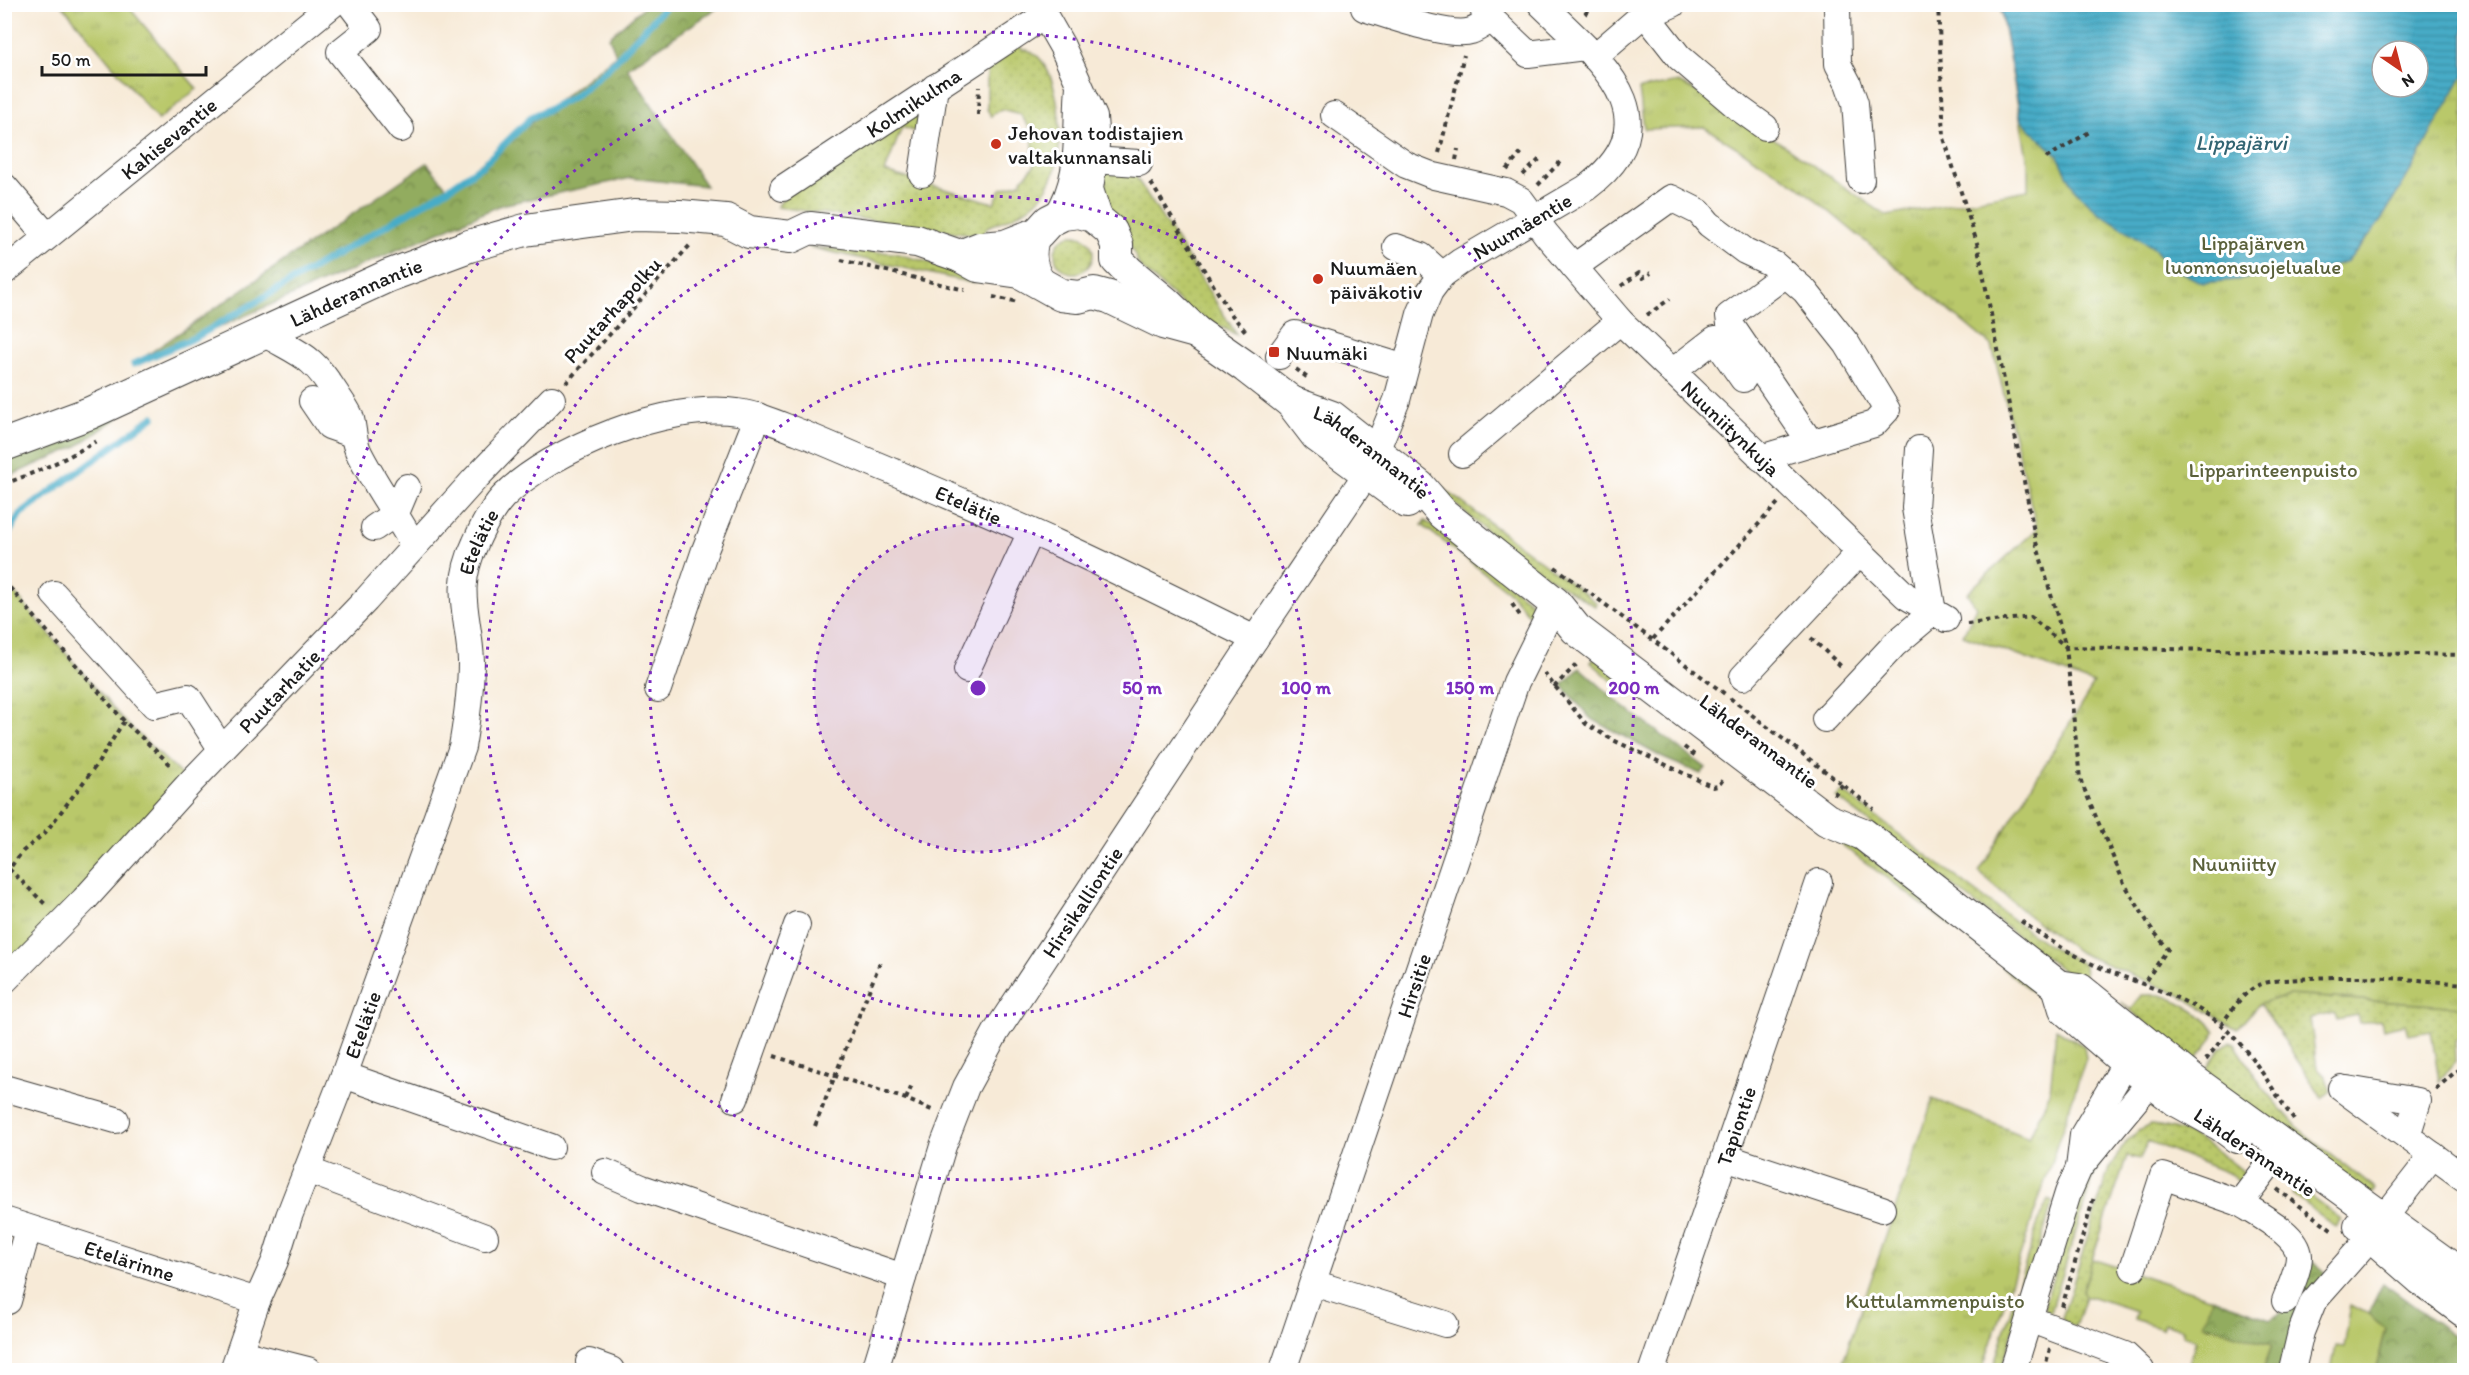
<svg xmlns="http://www.w3.org/2000/svg" width="2469" height="1375" font-family="Itim,sans-serif">
	<style>
		.grass { fill: url(#grass-dots); stroke: #6a7243; stroke-width: 1.5 }
		.forest { fill: url(#forest-crowns); stroke: #57643d; stroke-width: 1.5 }
		.park { fill: url(#park-tufts); stroke: #6a7243; stroke-width: 1.5; fill-rule: evenodd }
		.garden { fill: #b9c86a; stroke: #6a7243; stroke-width: 1.5 }
		.water { fill: url(#water-rules); stroke: #326472; stroke-width: 1.5; fill-rule: evenodd }
		.lines { fill: none; stroke-linecap: round; stroke-linejoin: round }
		.stream { stroke: #47acc7; stroke-width: 7 }
		.minor-casing { stroke: #3d3b38; stroke-width: 28 }
		.major-casing { stroke: #3d3b38; stroke-width: 34 }
		.path { stroke: #3d3b38; stroke-width: 4; stroke-dasharray: 4.5 4.5; stroke-linecap: butt }
		.minor { stroke: #fff; stroke-width: 26 }
		.major { stroke: #fff; stroke-width: 32 }
		.ring { fill: none; stroke: #7b2cbf; stroke-width: 3; stroke-dasharray: 3 6 }
		.poi-dot { fill: #c8321e; stroke: #fff; stroke-width: 2 }
		.labels { text-anchor: middle; dominant-baseline: central; stroke-width: 6; stroke-linejoin: round; paint-order: stroke }
		.street-label { font-size: 21px; fill: #1c1c1c; stroke: #fff }
		.poi-label { font-size: 21px; fill: #1c1c1c; stroke: #fff; text-anchor: start }
		.park-label { font-size: 21px; fill: #5b613b; stroke: #fff }
		.water-label { font-size: 22px; font-style: italic; fill: #326472; stroke: #fff }
		.centre { fill: #7b2cbf; stroke: #fff; stroke-width: 3 }
		.ring-label { font-size: 18px; text-anchor: middle; font-weight: bold; fill: #7b2cbf; stroke: #fff; stroke-width: 6; stroke-linejoin: round; paint-order: stroke }
	</style>
	<defs>
		<pattern id="grass-dots" width="8" height="8" patternUnits="userSpaceOnUse" patternTransform="scale(1.5)"><rect width="8" height="8" fill="#b9c86a"/><path d="M2 2h.1M6 6h.1" fill="none" stroke="#9eab5b" stroke-width="1.8" stroke-linecap="round"/></pattern>
		<pattern id="forest-crowns" width="20" height="18" patternUnits="userSpaceOnUse" patternTransform="scale(1.5)"><rect width="20" height="18" fill="#92ac5e"/><path d="M2 6a3 3 0 1 1 6 0M12 15a3 3 0 1 1 6 0" fill="none" stroke="#768b4d"/></pattern>
		<pattern id="park-tufts" width="24" height="20" patternUnits="userSpaceOnUse" patternTransform="scale(1.5)"><rect width="24" height="20" fill="#b9c86a"/><path d="M3 7l-1-3M5 7V3M7 7l1-3M15 17l-1-3M17 17v-4M19 17l1-3" fill="none" stroke="#9eab5b"/></pattern>
		<pattern id="water-rules" width="6" height="5" patternUnits="userSpaceOnUse" patternTransform="scale(1.5)"><rect width="6" height="5" fill="#47acc7"/><path d="M0 2.5h6" fill="none" stroke="#3a8ba1"/></pattern>
	</defs>
	<rect width="100%" height="100%" fill="#fff"/>
	<filter id="ink" filterUnits="userSpaceOnUse"><feTurbulence type="fractalNoise" baseFrequency=".0167" numOctaves="2"/><feDisplacementMap in="SourceGraphic" scale="12" xChannelSelector="R" yChannelSelector="G"/><feConvolveMatrix kernelMatrix="1 2 1 2 8 2 1 2 1" color-interpolation-filters="sRGB"/></filter>
	<filter id="wash" filterUnits="userSpaceOnUse"><feTurbulence type="fractalNoise" baseFrequency=".008" numOctaves="4" result="noise"/><feDisplacementMap in="SourceGraphic" scale="24" xChannelSelector="R" yChannelSelector="G"/><feGaussianBlur stdDeviation="1.35" result="paint"/><feColorMatrix in="noise" values="0 0 0 0 0 0 0 0 0 0 0 0 0 0 0 0 0 1.4 0 .05"/><feComposite in="paint" operator="in"/></filter>
	<g filter="url(#wash)">
		<rect width="100%" height="100%" fill="#f7ead7"/>
		<path class="grass" d="M1018,43L1022,49C1060,52 1066,142 1055,170C1053,178 1047,189 1042,195C1029,211 1006,220 987,227L984,236L777,207L787,193L924,101L919,133L902,127L885,172L994,203L1001,189L1019,183L1034,166L1032,131L1020,114L1001,109L991,116L987,109V64Z
			M1122,168L1136,177L1237,335L1190,311L1140,267L1123,228L1106,208L1100,173Z
			M1055 254a19 19 0 1 1 38 0a19 19 0 1 1-38 0Z
			M809,247L894,253L973,274V283L968,282Z
			M1428,477L1597,603L1595,606C1534,571 1477,528 1428,477Z
			M1425,521L1439,529L1531,602L1533,619L1508,591L1422,525Z
			M1596,657L1635,693L1630,697L1591,662Z
			M1843,792L2028,931L2048,945L2084,964L2085,976L2078,982L1836,797Z
			M1838,835L1990,945L1986,952L1834,839Z
			M2008,960L2035,983L2062,1016L2002,967Z
			M2142,995C2148,995 2155,994 2161,995C2176,998 2209,1018 2215,1031L2212,1039L2193,1063L2121,1002L2131,1009Z
			M2289,995L2464,1007V1040H2455L2456,1061L2439,1081L2431,1031L2408,1035L2405,1024L2383,1029L2381,1020L2359,1023L2357,1015L2337,1019L2335,1013L2310,1018L2317,1068L2325,1076L2331,1091L2322,1098L2260,1003Z
			M2229,1042L2235,1044L2262,1086L2299,1129L2375,1189L2370,1197L2204,1072L2220,1049Z
			M2150,1125C2189,1126 2219,1152 2248,1175L2242,1183L2230,1174L2148,1141L2140,1159L2127,1156L2092,1259L2083,1291L2085,1297L2075,1327L2066,1323L2062,1318L2109,1168L2127,1141L2138,1131Z
			M2096,1162L2100,1164L2091,1183L2051,1312L2045,1310L2044,1306L2083,1185Z
			M2298,1187L2341,1219L2335,1227L2292,1194Z
			M2048,1200L2053,1202L2001,1370H1992L2037,1226Z"/>
		<path class="forest" d="M646,5H722L627,68L706,186L631,178L501,205L134,364L427,163L448,189L616,55L609,37Z
			M125,413L76,447L5,478V459Z
			M1580,668L1624,707L1706,768L1701,774L1663,758L1590,718L1562,685Z
			M2314,1261L2325,1273L2285,1370H2263L2272,1345L2203,1324L2212,1298L2270,1319L2287,1308L2294,1286Z
			M2383,1283L2464,1343V1370H2375L2386,1329L2368,1314Z"/>
		<path class="park" d="M62,5H127L197,89L158,120Z
			M2000,5H2464V1007L2289,995L2260,1003L2237,1029L2180,995L2080,953L2025,913L1979,872L2094,684L1963,635L1976,607L1967,593L2037,529L1992,346L1797,185L1704,127L1644,129L1639,89L1679,82L1747,120L1887,216L2028,190V163ZM2382,51H2418V87H2382Z
			M4,581L124,721L190,783L4,981Z
			M2056,1029L2084,1046L2086,1058L1982,1370H1840L1933,1099L2029,1138L2050,1092Z"/>
		<path class="garden" d="M2092,1259L2212,1298L2203,1324L2272,1345L2263,1370H2187L2196,1339L2183,1335L2184,1330L2164,1323L2162,1328L2134,1319L2136,1311L2093,1297H2085L2083,1292Z
			M2351,1305L2368,1314L2386,1329L2375,1370H2331L2336,1346L2344,1347Z"/>
		<path class="water" d="M2000,5H2464V74L2432,131L2416,162L2380,222L2348,261L2305,274L2202,283L2167,265L2154,248L2098,212L2075,190L2058,156L2021,120ZM2382,51H2418V87H2382Z"/>
		<g class="lines">
			<path class="stream" d="M134,364L198,336L448,189L483,165L532,117L573,97L609,67L668,4
				M4,541L20,514L153,417"/>
		</g>
	</g>
	<g filter="url(#ink)">
		<g class="lines">
			<g class="minor-casing">
				<g id="minor">
					<path d="M350,4L369,29L340,52L401,129"/>
					<path d="M1038,4L1062,46L1094,117L1096,145L1090,189L1100,220"/>
					<path d="M1837,4L1838,64L1848,83L1855,103L1861,180"/>
					<path d="M1364,8C1387,15 1450,38 1471,31C1478,29 1485,23 1492,19"/>
					<path d="M1484,12L1528,54L1585,47"/>
					<path d="M1646,15L1679,57L1740,109L1765,127"/>
					<path d="M1594,57L1637,20L1673,4"/>
					<path id="s1" d="M1334,115L1406,165L1434,176L1506,192L1521,200L1546,234L1620,321L1906,596L1946,619"/>
					<path d="M1077,159L1139,163"/>
					<path d="M922,174L935,87"/>
					<path d="M4,186L47,236"/>
					<path id="s2" d="M783,188L1044,16"/>
					<path d="M1056,217C1083,178 1075,131 1079,86"/>
					<path d="M1038,233C1030,253 1032,271 1047,287"/>
					<path d="M1396,247L1421,256L1442,275"/>
					<path d="M1574,267L1671,198L1699,212L1709,224L1745,251L1775,265L1805,291L1847,344L1887,410L1874,424L1761,458"/>
					<path id="s3" d="M4,272L333,4"/>
					<path d="M1786,274L1729,316L1730,324L1811,443"/>
					<path d="M265,334C303,356 312,355 337,395C341,402 349,411 351,419C354,432 353,442 360,455C376,486 397,515 414,546"/>
					<path d="M1279,356L1295,334L1405,368"/>
					<path d="M1672,372L1715,339L1743,379"/>
					<path d="M312,401L329,426L352,434"/>
					<path d="M1462,454L1620,321"/>
					<path d="M374,528L396,513L407,487"/>
					<path d="M54,594L154,705L188,697L222,750"/>
					<path d="M967,670L1031,532"/>
					<path d="M1743,677L1860,552"/>
					<path d="M658,689L705,550L758,416"/>
					<path d="M1825,719L1895,644L1933,612L1915,508L1919,449"/>
					<path id="s4" d="M4,981L84,900L190,783L366,600L474,480L552,399"/>
					<path d="M344,1075L551,1147"/>
					<path d="M4,1088L116,1120"/>
					<path d="M2341,1088L2464,1178"/>
					<path d="M2347,1089L2418,1101L2407,1136"/>
					<path d="M735,1099L797,925"/>
					<path d="M1725,1157L1882,1209"/>
					<path d="M2079,1168L2163,1067"/>
					<path d="M307,1170L485,1237"/>
					<path d="M605,1172L642,1188L903,1277"/>
					<path d="M2240,1203C2257,1214 2298,1234 2299,1256C2299,1270 2290,1288 2285,1301"/>
					<path id="s5" d="M4,1220L257,1301"/>
					<path d="M2133,1268L2163,1176L2240,1203L2283,1146"/>
					<path d="M1313,1283L1445,1324"/>
					<path d="M8,1301L28,1229"/>
					<path d="M2029,1319L2125,1355L2141,1370"/>
					<path d="M240,1353L308,1370"/>
					<path d="M589,1362L611,1370"/>
					<path id="s6" d="M233,1370L257,1301L275,1261L289,1216L344,1075L462,747C467,718 471,690 471,661C469,615 453,590 475,544C482,528 491,510 503,497C550,449 670,401 737,412C759,415 778,424 799,432C831,445 862,459 894,472C949,496 1004,519 1059,544C1125,574 1189,607 1255,639"/>
					<path id="s7" d="M875,1370L943,1146L966,1087L996,1032L1255,639L1367,473L1397,400L1420,314L1430,291L1442,275L1460,262L1586,188C1678,119 1597,59 1541,4"/>
					<path id="s8" d="M1283,1370L1516,682L1555,603"/>
					<path id="s9" d="M1652,1370L1819,882"/>
					<path d="M2013,1370L2068,1193L2079,1168L2083,1135L2136,1046"/>
					<path d="M2292,1370L2301,1332L2313,1302L2359,1250L2433,1155"/>
				</g>
			</g>
			<g class="major-casing">
				<g id="major">
					<path d="M960,256L980,248L1005,246L1038,233L1049,221L1063,214L1079,212L1093,216L1111,231L1117,245V260L1129,272L1165,302L1196,332L1246,367L1291,402L1317,436L1407,502"/>
					<path id="s10" d="M1291,402L1332,417L1419,486L1443,514L1555,603L1576,629L1827,820L1863,834L2058,986L2079,989L2192,1080L2464,1277"/>
					<path id="s11" d="M4,445L90,413L388,276L469,246L525,230L634,215L680,216L726,220L749,232L791,237L810,228L917,241L960,256L978,266L1020,272L1061,295L1078,297L1094,293L1109,297L1163,323L1196,332"/>
					<path d="M2058,986L2065,1009L2126,1062L2176,1100L2221,1125L2237,1137"/>
					<path d="M2360,1226L2421,1279L2464,1311"/>
				</g>
			</g>
			<path class="path" d="M1938,4L1944,138L1977,243L2036,542L2066,647L2080,779L2124,883L2151,928L2168,949L2146,980
				M1585,14L1595,4
				M978,115L979,87
				M1439,153L1464,55
				M2046,158L2091,131
				M1456,160L1458,149
				M1507,170L1522,152
				M1523,175L1542,157
				M1151,183L1231,314L1247,333
				M1538,185L1560,162
				M841,260L965,290
				M1621,286L1639,273L1643,278L1651,273
				M993,297L1018,302
				M1647,315L1670,299
				M1296,369L1309,379
				M566,383L691,244
				M4,484C37,472 67,459 96,441
				M1555,567L1725,694
				M4,581L124,721L173,767
				M1512,604L1521,617
				M1967,624L2031,617L2066,647L2464,655
				M1811,638L1843,668
				M1653,639L1778,503
				M1544,673L1586,724L1613,740L1713,787L1718,786L1725,777
				M1554,687L1578,663
				M1730,698L1874,809
				M1684,747L1697,757
				M1834,795L1843,784
				M4,868L9,869L23,851L45,833L98,763L124,721
				M9,869L47,906
				M2021,921C2042,936 2065,950 2088,962C2131,983 2184,993 2221,1025C2252,1051 2271,1088 2294,1120
				M2221,1025C2232,1010 2242,993 2259,985C2270,980 2287,980 2299,979C2355,974 2409,979 2464,984
				M774,1056L906,1099L934,1111
				M2206,1060L2227,1032
				M2436,1089L2454,1073L2464,1067
				M906,1099L913,1083
				M815,1126L881,960
				M2277,1189L2334,1231
				M2062,1307L2094,1197
				M2044,1370L2050,1349"/>
			<use href="#minor" class="minor"/>
			<use href="#major" class="major"/>
		</g>
	</g>
	<circle cx="978" cy="688" r="164" fill="#7b2cbf" fill-opacity=".12"/>
	<g class="ring">
		<circle cx="978" cy="688" r="164"/>
		<circle cx="978" cy="688" r="328"/>
		<circle cx="978" cy="688" r="492"/>
		<circle cx="978" cy="688" r="656"/>
	</g>
	<g class="poi-dot">
		<circle cx="996" cy="144" r="6"/>
		<circle cx="1318" cy="279" r="6"/>
		<rect x="1268" y="346" width="12" height="12" rx="3"/>
	</g>
	<g class="labels">
		<g class="street-label">
			<text stroke="none"><textPath href="#s2" startOffset="156">Kolmikulma</textPath></text>
			<text stroke="none"><textPath href="#s3" startOffset="212">Kahisevantie</textPath></text>
			<text stroke="none"><textPath href="#s7" startOffset="1338">Nuumäentie</textPath></text>
			<text stroke="none"><textPath href="#s11" startOffset="384">Lähderannantie</textPath></text>
			<text transform="translate(612 310) rotate(-48)">Puutarhapolku</text>
			<text stroke="none"><textPath href="#s1" startOffset="519">Nuuniitynkuja</textPath></text>
			<text stroke="none"><textPath href="#s10" startOffset="96">Lähderannantie</textPath></text>
			<text stroke="none"><textPath href="#s6" startOffset="1430">Etelätie</textPath></text>
			<text stroke="none"><textPath href="#s6" startOffset="873">Etelätie</textPath></text>
			<text stroke="none"><textPath href="#s4" startOffset="400">Puutarhatie</textPath></text>
			<text transform="translate(1759 741) rotate(37)">Lähderannantie</text>
			<text stroke="none"><textPath href="#s7" startOffset="516">Hirsikalliontie</textPath></text>
			<text stroke="none"><textPath href="#s8" startOffset="406">Hirsitie</textPath></text>
			<text stroke="none"><textPath href="#s6" startOffset="369">Etelätie</textPath></text>
			<text stroke="none"><textPath href="#s9" startOffset="258">Tapiontie</textPath></text>
			<text transform="translate(2255 1152) rotate(34)">Lähderannantie</text>
			<text stroke="none"><textPath href="#s5" startOffset="132">Etelärinne</textPath></text>
		</g>
		<g class="poi-label">
			<text x="1008" y="132">Jehovan todistajien<tspan x="1008" dy="24">valtakunnansali</tspan></text>
			<text x="1330" y="267">Nuumäen<tspan x="1330" dy="24">päiväkotiv</tspan></text>
			<text x="1286" y="352">Nuumäki</text>
		</g>
		<g class="park-label">
			<text x="2253" y="242">Lippajärven<tspan x="2253" dy="24">luonnonsuojelualue</tspan></text>
			<text x="2273" y="469">Lipparinteenpuisto</text>
			<text x="2234" y="863">Nuuniitty</text>
			<text x="1935" y="1300">Kuttulammenpuisto</text>
		</g>
		<g class="water-label">
			<text x="2241" y="142">Lippajärvi</text>
		</g>
	</g>
	<circle cx="978" cy="688" r="9" class="centre"/>
	<g class="ring-label">
		<text x="1142" y="694">50 m</text>
		<text x="1306" y="694">100 m</text>
		<text x="1470" y="694">150 m</text>
		<text x="1634" y="694">200 m</text>
	</g>
	<rect width="2469" height="1375" fill="none" stroke="#fff" stroke-width="24"/>
	<g transform="translate(2400 69) rotate(145)"><circle r="28" fill="#ffffff" stroke="#a4a4a4" stroke-width="1.5"/>
	<path d="M0-4.5L10 22L0 15L-10 22Z" fill="#c8321e"/>
	<text y="-9" font-size="16" font-weight="bold" text-anchor="middle" fill="#1c1c1c">N</text>
	</g>
	<path d="M42 66v9h164v-9" fill="none" stroke="#1c1c1c" stroke-width="3"/>
	<text x="51" y="66" font-size="18" fill="#1c1c1c" stroke="#ffffff" stroke-width="4.5" paint-order="stroke">50 m</text>
</svg>
